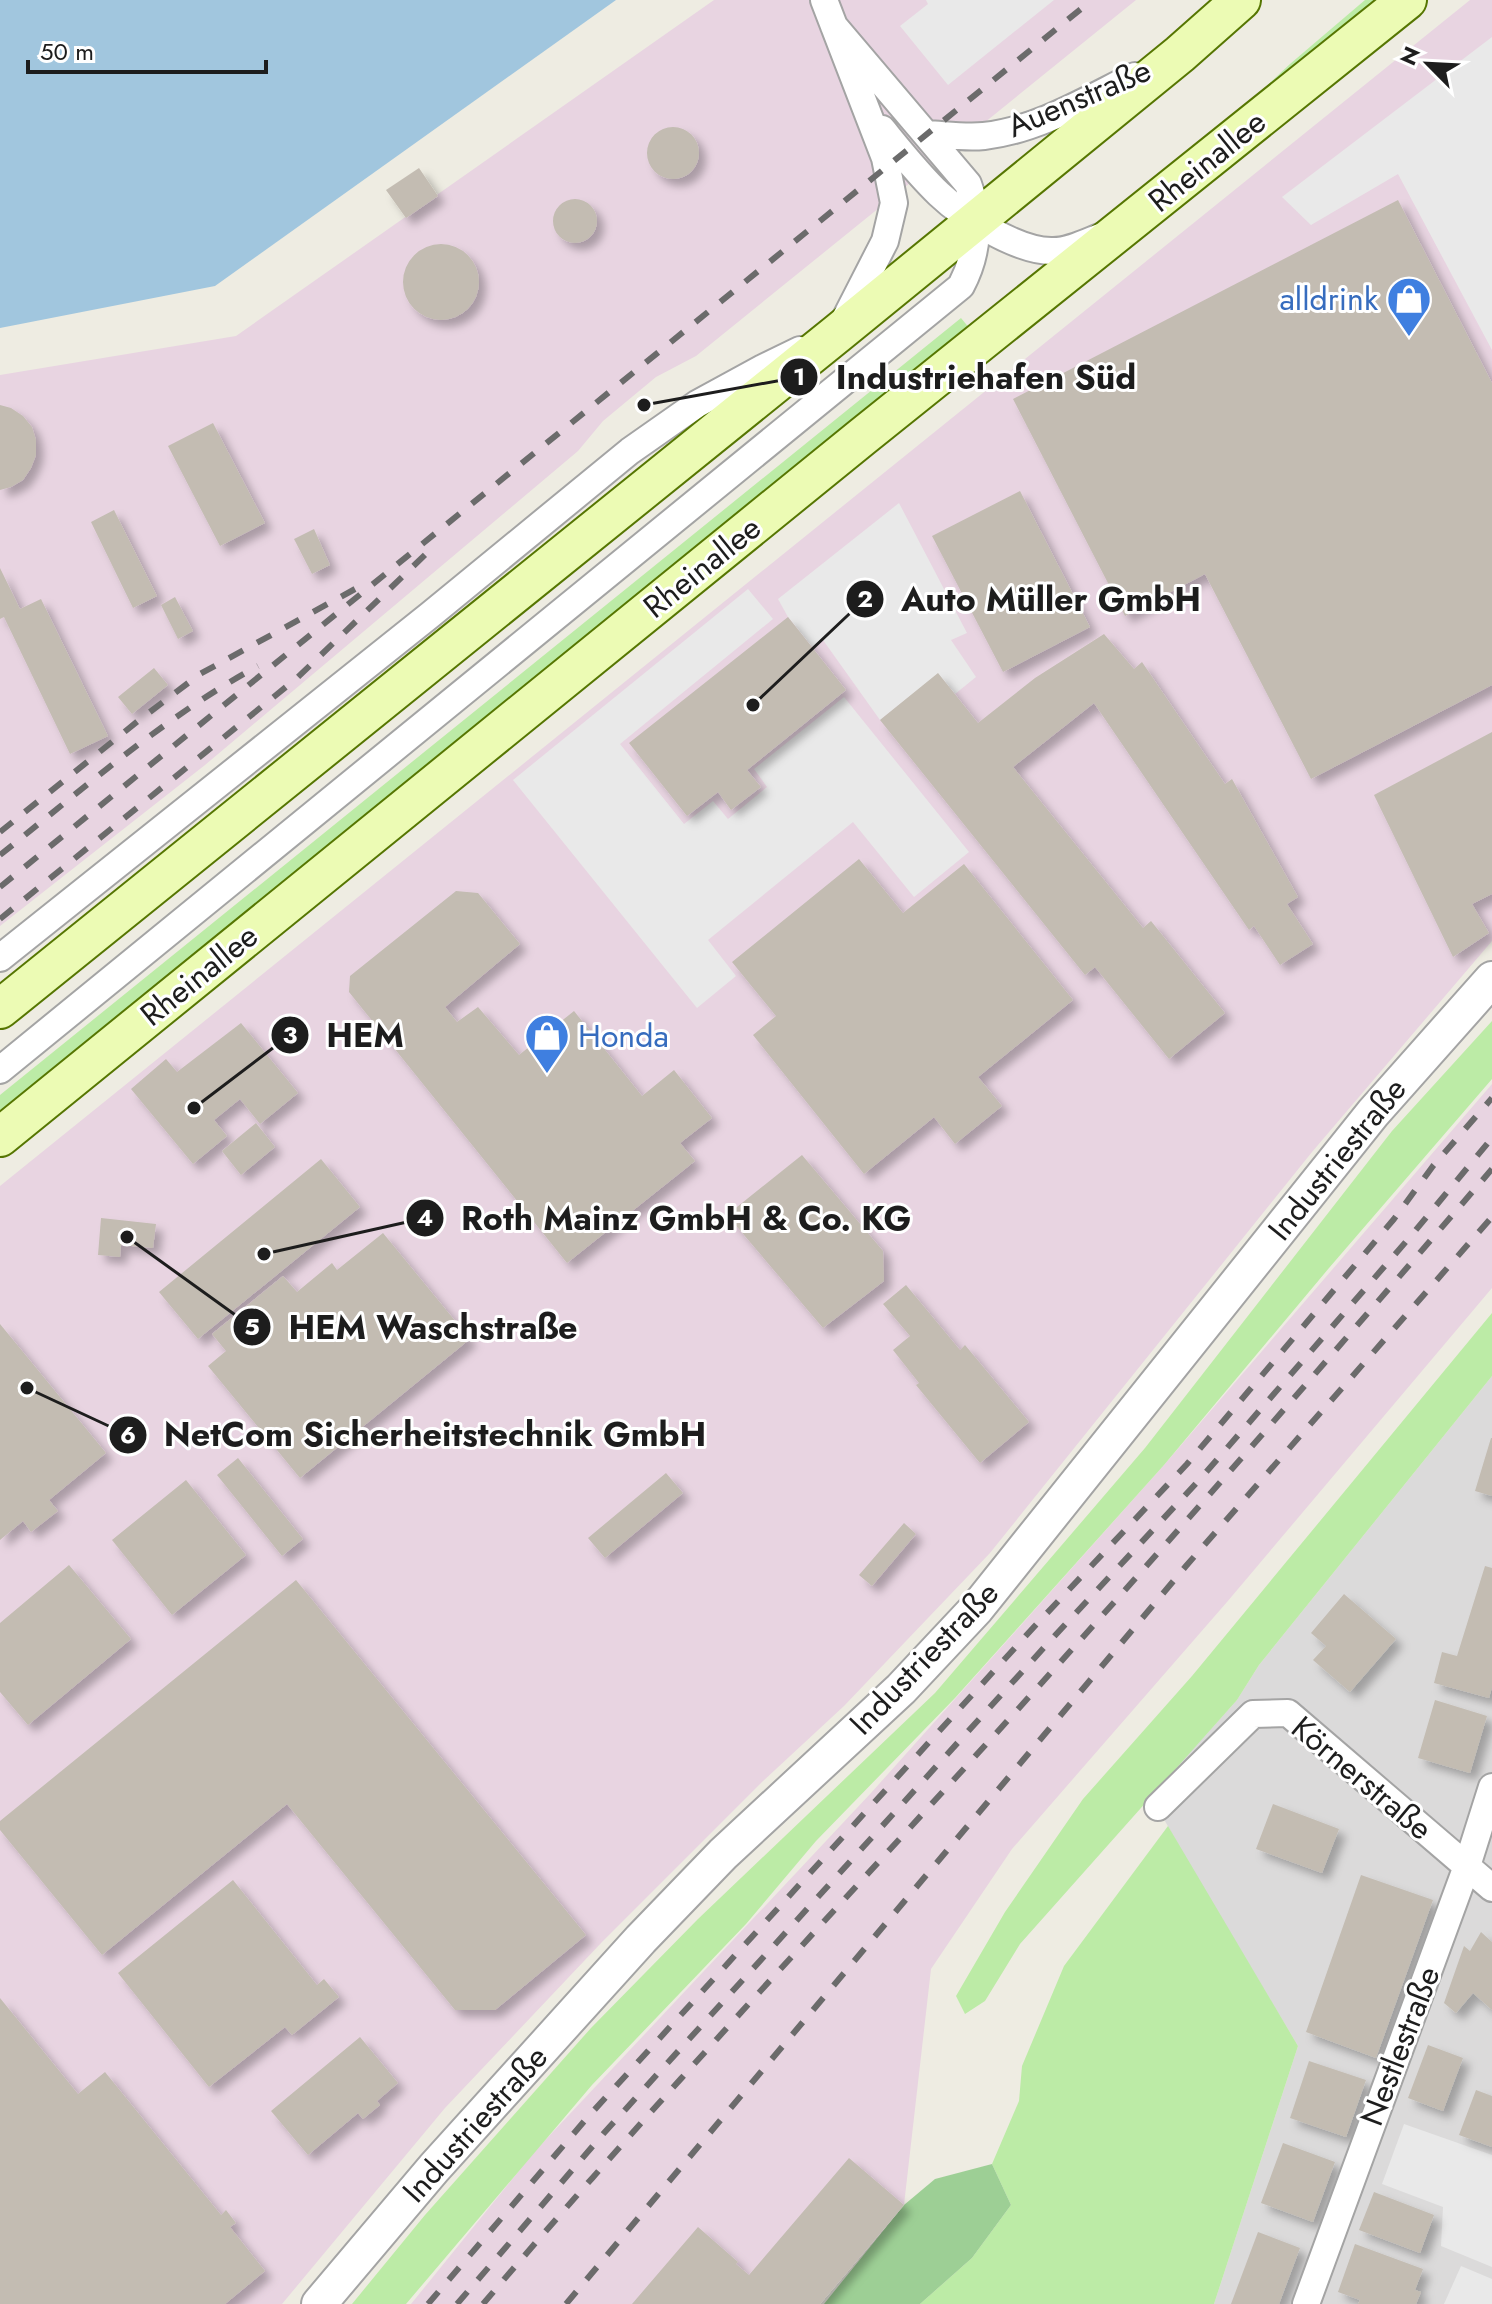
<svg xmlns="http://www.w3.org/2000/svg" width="1492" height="2304" font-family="Jost,sans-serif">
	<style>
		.residential { fill: #dbdada }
		.industrial { fill: #e8d4e1 }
		.grass { fill: #bceba6 }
		.forest { fill: #9dcf95 }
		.parking { fill: #e9e9e9 }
		.water { fill: #a1c6de }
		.building { fill: #c3bcb2; filter: url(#shadow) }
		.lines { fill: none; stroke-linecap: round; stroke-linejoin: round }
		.minor-casing { stroke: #a4a4a4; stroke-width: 30 }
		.tertiary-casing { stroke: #a4a4a4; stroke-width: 38 }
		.secondary-casing { stroke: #567602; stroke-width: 42 }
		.minor { stroke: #fff; stroke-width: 26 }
		.tertiary { stroke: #fff; stroke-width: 34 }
		.secondary { stroke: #ecfbb4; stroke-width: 38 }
		.rail { stroke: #6b6b6b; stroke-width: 6; stroke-dasharray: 16 16; stroke-linecap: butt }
		.labels { text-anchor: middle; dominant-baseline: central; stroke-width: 6; stroke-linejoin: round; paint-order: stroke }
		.street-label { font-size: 32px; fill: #1d1d1d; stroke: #fff }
		.shop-label { font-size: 32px; fill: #366cbe; stroke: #fff; text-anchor: end }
		.leader { fill: none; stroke: #1d1d1d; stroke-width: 3 }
		.callout-dot { fill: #1d1d1d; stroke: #fff; stroke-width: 3 }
		.mark-label { font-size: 24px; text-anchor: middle; font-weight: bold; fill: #fff }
		.callout-label { font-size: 34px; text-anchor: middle; font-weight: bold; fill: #1d1d1d; stroke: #fff; stroke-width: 6; stroke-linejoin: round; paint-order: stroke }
	</style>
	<defs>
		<filter id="shadow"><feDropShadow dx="7" dy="7" stdDeviation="4" flood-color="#0004"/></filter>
	</defs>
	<rect width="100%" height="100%" fill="#eeece2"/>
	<path class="residential" d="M1492,1376V2304H1214L1298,2046L1189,1864L1151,1796L1237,1700L1259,1665Z"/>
	<path class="industrial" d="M714,0H1136L696,356L656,377L603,421L578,451L205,765L0,926V375L236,336Z
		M1470,0H1492V941L1312,1152L990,1553L844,1706L762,1782L602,1942L445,2108L282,2304H0V1186Z
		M1492,1084V1288L1227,1602L1012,1849L931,1969L904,2205L820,2304H411L536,2150L871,1793L1164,1465Z"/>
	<path class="grass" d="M1365,0H1382L1220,130L1290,64Z
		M961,318L970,329L0,1113V1095Z
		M1492,1021V1079L1329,1268L1164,1465L955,1698L816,1841L746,1924L592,2085L406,2304H352L425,2215L591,2028L698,1919L935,1693L1145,1448L1392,1131Z
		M1492,1313V1376L1259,1665L1237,1700L1020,1944L985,2001L965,2014L956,1996L1005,1912L1083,1799L1192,1676Z
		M1168,1826L1298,2046L1214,2304H920L972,2258L1011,2205L992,2164L1019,2101L1022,2066L1064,1966Z"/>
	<path class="forest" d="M992,2164L1011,2205L972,2258L920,2304H824L904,2205L935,2179Z"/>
	<path class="parking" d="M926,0H1054L948,85L900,26L928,4Z
		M1492,37V350L1398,174L1311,225L1282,197Z
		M899,503L967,633L951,640L976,677L955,694L938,674L880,720L823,640L812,647L788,617L778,599Z
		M748,589L773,619L620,744L684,824L713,801L728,819L767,787L754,769L844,697L969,852L914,897L853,822L708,940L736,976L697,1008L513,780Z
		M1404,2124L1492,2155V2267L1441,2246L1443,2207L1382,2184Z
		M1461,2266L1492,2279V2304H1444Z"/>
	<path class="water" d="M0,0H616L215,286L0,328Z"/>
	<path class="building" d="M647 153a26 26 0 1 1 52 0a26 26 0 1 1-52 0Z
		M419,168L438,196L406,218L386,190Z
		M553 221a22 22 0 1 1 44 0a22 22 0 1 1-44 0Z
		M1398,200L1492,383V685L1311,779L1205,574L1125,616L1013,399Z
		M403 282a38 38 0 1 1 76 0a38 38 0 1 1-76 0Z
		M0,405L11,408L23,416L32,427L36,440V455L31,468L23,480L11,487L0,490Z
		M213,423L265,523L220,546L168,446Z
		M1020,491L1090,627L1003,672L932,536Z
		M114,510L157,596L133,608L91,522Z
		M314,529L330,565L312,574L294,539Z
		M0,568L20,609L41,599L108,736L70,754L4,617L0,619Z
		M175,597L193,631L178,639L161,605Z
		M788,617L846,690L747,770L761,787L731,810L718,792L687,816L629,743Z
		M1104,634L1134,669L1142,662L1225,784L1232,779L1298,897L1287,904L1313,944L1280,965L1254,926L1249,930L1094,703L1013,767L1143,928L1151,921L1225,1013L1169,1059L1095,967L1085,975L880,720L938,673L978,723L1035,678Z
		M154,668L168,685L132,714L118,697Z
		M1492,732V894L1472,904L1489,933L1453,957L1374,795Z
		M859,859L903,913L964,864L1073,1000L978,1077L1002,1106L955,1144L934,1117L864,1174L753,1035L776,1016L732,962Z
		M456,891L478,893L520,944L445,1007L457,1022L478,1007L519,1055L574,1011L642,1096L674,1070L712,1118L680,1143L695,1161L567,1263L349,992L350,976Z
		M241,1023L298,1093L260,1124L240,1099L214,1120L227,1136L193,1164L131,1089L166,1059L177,1072Z
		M256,1123L275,1147L241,1175L222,1151Z
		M802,1155L883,1251L884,1281L823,1328L727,1215Z
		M321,1159L360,1207L198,1339L159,1292Z
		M101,1218L156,1224L153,1248L121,1245L120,1257L98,1255Z
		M383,1233L470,1339L300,1478L208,1366L226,1351L212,1334L283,1276L297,1292L332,1263L337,1270Z
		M906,1285L960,1350L965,1345L1029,1422L980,1463L916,1385L919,1383L893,1350L910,1336L883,1304Z
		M0,1324L106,1453L49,1500L58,1511L31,1532L23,1521L0,1540Z
		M1491,1438H1492V1496L1475,1491Z
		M238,1458L303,1539L282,1556L217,1475Z
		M666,1473L683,1493L605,1558L588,1538Z
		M186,1480L246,1555L172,1615L112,1540Z
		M904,1523L916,1534L872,1586L859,1575Z
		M69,1565L131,1639L28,1725L0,1692V1623Z
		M1485,1566L1492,1568V1687L1489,1698L1434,1683L1442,1652L1457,1656Z
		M296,1580L586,1935L495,2010H455L287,1804L102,1955L0,1830V1821Z
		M1344,1594L1396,1639L1350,1692L1313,1660L1326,1646L1311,1633Z
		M1435,1700L1487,1716L1470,1773L1418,1758Z
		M1273,1804L1339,1829L1322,1873L1256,1849Z
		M1361,1875L1433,1900L1376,2058L1306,2032Z
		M233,1880L317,1985L324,1979L339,1997L292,2035L285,2027L209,2087L118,1973Z
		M1481,1932L1492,1942V2010L1473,1993L1456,2013L1444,2003L1464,1946L1470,1951Z
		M0,1998L78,2094L105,2072L221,2215L226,2210L236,2223L230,2227L265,2271L225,2304H0Z
		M360,2037L398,2083L377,2101L380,2105L363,2119L358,2113L308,2155L271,2111Z
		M1428,2045L1463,2058L1443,2111L1408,2098Z
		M1309,2061L1366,2080L1346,2137L1290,2118Z
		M1476,2090L1492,2096V2147L1459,2135Z
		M1283,2143L1335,2162L1313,2222L1261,2203Z
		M849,2158L904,2205L820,2304H632L698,2227L738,2262L736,2264L749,2275Z
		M1374,2192L1434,2215L1420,2253L1359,2230Z
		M1258,2232L1300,2248L1279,2304H1231Z
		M1355,2244L1423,2269L1415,2290L1421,2292L1416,2304H1358L1360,2300L1338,2292Z"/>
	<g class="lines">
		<g class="minor-casing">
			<path id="minor" d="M824,0L885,158L894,203L885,241L844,321
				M882,129C900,151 918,174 939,194C963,217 1019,252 1053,251C1069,251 1085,243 1100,237
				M928,134C946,135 966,138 984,136C1038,130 1088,99 1135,76
				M0,958L430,615L630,451L697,404L763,368L800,350
				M0,1070L961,286C978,254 981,218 968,184L834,26
				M1158,1807L1253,1714L1288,1713L1492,1888
				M1306,2304L1467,1866L1492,1787"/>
		</g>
		<g class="tertiary-casing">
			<path id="tertiary" d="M319,2304L434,2168L641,1939L723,1854L901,1689L977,1608L1373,1113L1492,979"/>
		</g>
		<g class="secondary-casing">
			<path id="secondary" d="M0,1009L838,333L1180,54L1241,0
				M0,1137L862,437L1407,0"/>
		</g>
		<use href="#minor" class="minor"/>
		<use href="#tertiary" class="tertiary"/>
		<use href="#secondary" class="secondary"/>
		<path class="rail" d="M0,832L138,721L200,674L355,589
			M0,855C83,789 164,717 258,666
			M0,887L1092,0
			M0,919L297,678L428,552
			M428,2304L587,2118L1033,1628L1187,1464L1394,1219L1433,1166L1492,1098
			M457,2304L604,2133L1049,1642L1201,1478L1410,1237L1492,1138
			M483,2304C671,2083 871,1873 1065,1657C1209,1497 1351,1333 1492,1169
			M566,2304L1186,1566L1492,1217"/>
	</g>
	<defs>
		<g id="shop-pin" transform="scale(2.3)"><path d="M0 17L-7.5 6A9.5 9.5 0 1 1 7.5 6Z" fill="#3f7fe0" stroke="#fff"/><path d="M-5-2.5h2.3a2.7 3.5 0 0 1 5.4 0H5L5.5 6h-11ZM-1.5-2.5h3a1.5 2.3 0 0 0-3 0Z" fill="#fff"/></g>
	</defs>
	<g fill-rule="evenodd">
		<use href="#shop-pin" x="1409" y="299"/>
		<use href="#shop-pin" x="547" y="1036"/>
	</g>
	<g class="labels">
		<g class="street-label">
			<text transform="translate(1079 98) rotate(-23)">Auenstraße</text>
			<text transform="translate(1207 161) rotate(-39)">Rheinallee</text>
			<text transform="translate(702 567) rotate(-39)">Rheinallee</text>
			<text transform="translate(199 975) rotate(-39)">Rheinallee</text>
			<text transform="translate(1337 1159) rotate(-51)">Industriestraße</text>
			<text transform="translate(924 1658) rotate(-46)">Industriestraße</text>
			<text transform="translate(1362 1778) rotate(40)">Körnerstraße</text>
			<text transform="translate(1400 2046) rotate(-69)">Nestlestraße</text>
			<text transform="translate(475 2124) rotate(-48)">Industriestraße</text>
		</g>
		<g class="shop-label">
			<text x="1378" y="299">alldrink</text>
			<text x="578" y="1036" text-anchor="start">Honda</text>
		</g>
	</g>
	<path class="leader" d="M644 405L799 377M753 705L865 599M194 1108L290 1035M264 1254L425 1218M127 1237L252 1327M27 1388L128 1435"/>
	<g class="callout-dot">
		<circle cx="644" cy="405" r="8"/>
		<circle cx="753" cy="705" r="8"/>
		<circle cx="194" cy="1108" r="8"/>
		<circle cx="264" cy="1254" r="8"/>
		<circle cx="127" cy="1237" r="8"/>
		<circle cx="27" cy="1388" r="8"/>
		<circle cx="799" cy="377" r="20"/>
		<circle cx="865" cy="599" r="20"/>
		<circle cx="290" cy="1035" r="20"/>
		<circle cx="425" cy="1218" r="20"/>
		<circle cx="252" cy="1327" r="20"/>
		<circle cx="128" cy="1435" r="20"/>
	</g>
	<g class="mark-label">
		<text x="799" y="385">1</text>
		<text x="865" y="607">2</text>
		<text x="290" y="1043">3</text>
		<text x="425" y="1226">4</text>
		<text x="252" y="1335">5</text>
		<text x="128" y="1443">6</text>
	</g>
	<g class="callout-label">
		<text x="986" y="389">Industriehafen Süd</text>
		<text x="1051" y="611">Auto Müller GmbH</text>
		<text x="365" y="1047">HEM</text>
		<text x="686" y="1230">Roth Mainz GmbH &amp; Co. KG</text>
		<text x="433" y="1339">HEM Waschstraße</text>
		<text x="435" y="1446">NetCom Sicherheitstechnik GmbH</text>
	</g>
	<g transform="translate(1428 64) rotate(294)" stroke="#ffffff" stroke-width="6" paint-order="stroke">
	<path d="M0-6L14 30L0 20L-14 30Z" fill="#1d1d1d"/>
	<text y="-12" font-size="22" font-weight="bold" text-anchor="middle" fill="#1d1d1d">N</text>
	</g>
	<path d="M28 60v12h238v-12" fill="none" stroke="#1d1d1d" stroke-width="4"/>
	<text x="40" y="60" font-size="24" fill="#1d1d1d" stroke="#ffffff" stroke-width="6" paint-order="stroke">50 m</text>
</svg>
